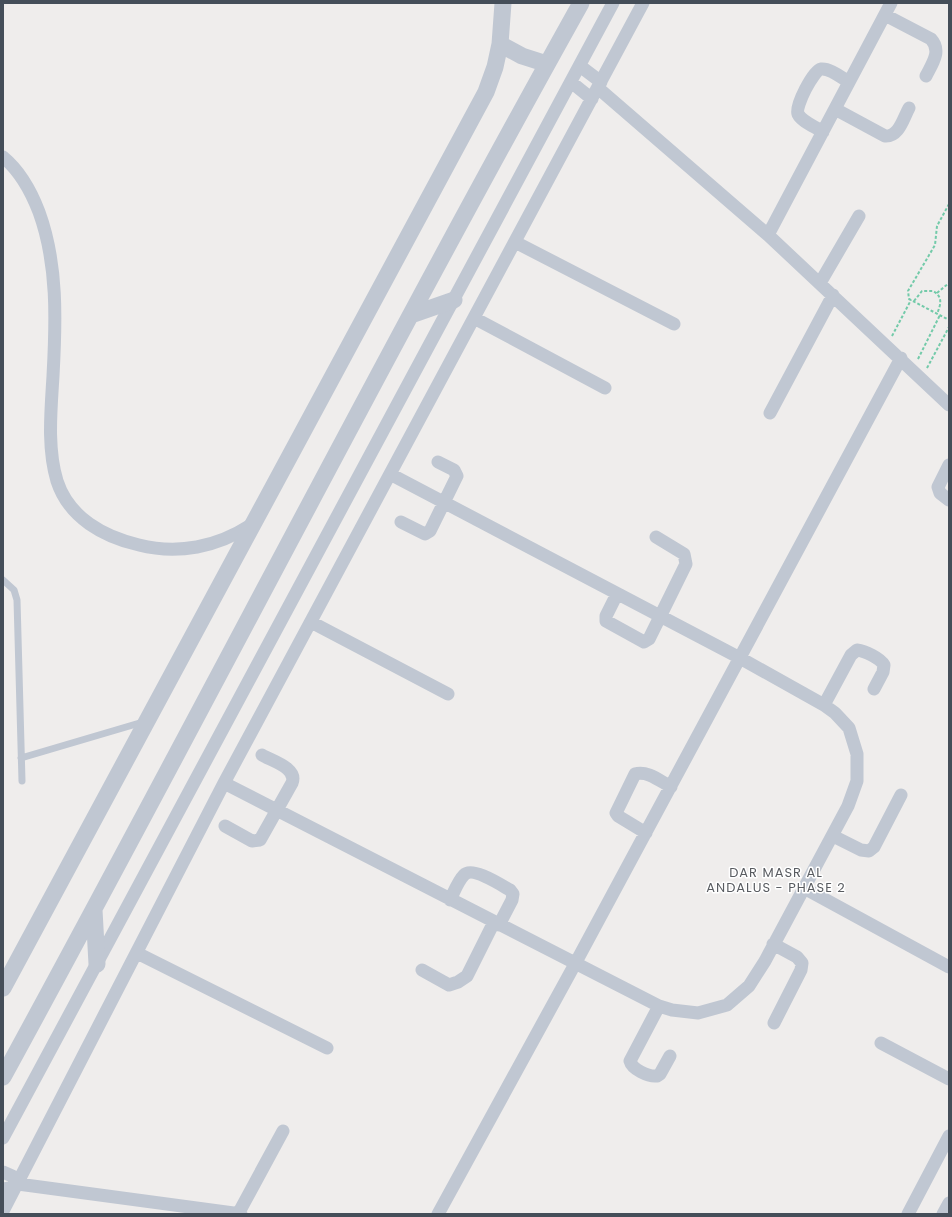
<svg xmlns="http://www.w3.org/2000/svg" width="952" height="1217" font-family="Poppins,sans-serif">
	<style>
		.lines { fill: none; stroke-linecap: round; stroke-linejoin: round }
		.path { stroke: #73caa9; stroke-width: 2; stroke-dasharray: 3 2; stroke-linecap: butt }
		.service { stroke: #c0c7d2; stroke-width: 7 }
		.minor { stroke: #c0c7d2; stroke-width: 13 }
		.tertiary { stroke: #c0c7d2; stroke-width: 17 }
		.labels { text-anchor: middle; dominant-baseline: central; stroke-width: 3; stroke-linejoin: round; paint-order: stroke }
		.neighbourhood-label { font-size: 13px; letter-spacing: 1px; fill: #595c61; stroke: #fff }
	</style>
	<rect width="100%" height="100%" fill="#efedec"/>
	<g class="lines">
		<path class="path" d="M949,204L937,226L935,245L908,291L909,299L949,320
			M937,293L949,283
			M914,301L922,291H933C943,297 941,304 937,314
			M892,336L911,300
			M918,359L940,315
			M927,368L949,327"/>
		<path class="service" d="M3,580L14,590L17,600L22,781
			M21,758L143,722"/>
		<path class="minor" d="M885,15L931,39C942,51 932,64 926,76
			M580,66L601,82
			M571,82L592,99
			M598,88L768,235L949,405
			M835,109L885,136C899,137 903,119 909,108
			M823,132C816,127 802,122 798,114C795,106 813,71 821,69C830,68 842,78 849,82
			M3,157C20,171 31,191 39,212C58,264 56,321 53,376C51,410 47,448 57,481C69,518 104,537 139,545C178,555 217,547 251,525
			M768,235L891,3
			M515,242L674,324
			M820,283L859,216
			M474,318L605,388
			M770,413L833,295
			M949,465L938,487L940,493L949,500
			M401,522L425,534L430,531L457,476L454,470L438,462
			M617,594L606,616V621L644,642L649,639L686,564L684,554L656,537
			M311,622L448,694
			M824,705L851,655L857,650C865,651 880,658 884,665L883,672L874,689
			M224,783L659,1006L672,1010L698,1013L727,1005L749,986L765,961L848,806L857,781V754L849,728L835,713L824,705L740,658L390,474
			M225,826L252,841L260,840L292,783C298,768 272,761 262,755
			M646,833L618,816L616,813L635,774C647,770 660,781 671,787
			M833,836L861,850L869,851L874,847L901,795
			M804,888L949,967
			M450,900C454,892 458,881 464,875C472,866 501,885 510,890L513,894L512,900L499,925
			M773,944L797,957L802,963L801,970L774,1023
			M137,953L327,1048
			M422,970L449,985L458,982L467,976L494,922
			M659,1006L630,1061C632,1069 648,1077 657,1076L660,1074L670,1056
			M881,1043L949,1079
			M3,1138L613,3
			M3,1172L12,1176L18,1184
			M3,1189L13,1187L18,1184L241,1214
			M3,1211L224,783L643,3
			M238,1214L283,1131
			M438,1214L575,964L901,358
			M908,1214L949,1136
			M943,1214L949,1203"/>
		<path class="tertiary" d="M500,44L522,56L547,64
			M411,315L454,300
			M94,910L97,964
			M3,988L486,92L495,67L500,44L503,3
			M3,1077C198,720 383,358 581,3"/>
	</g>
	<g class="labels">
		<g class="neighbourhood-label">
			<text x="776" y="872">DAR MASR AL<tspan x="776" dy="15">ANDALUS - PHASE 2</tspan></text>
		</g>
	</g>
	<rect width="952" height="1217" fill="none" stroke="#454e59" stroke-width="8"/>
</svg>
